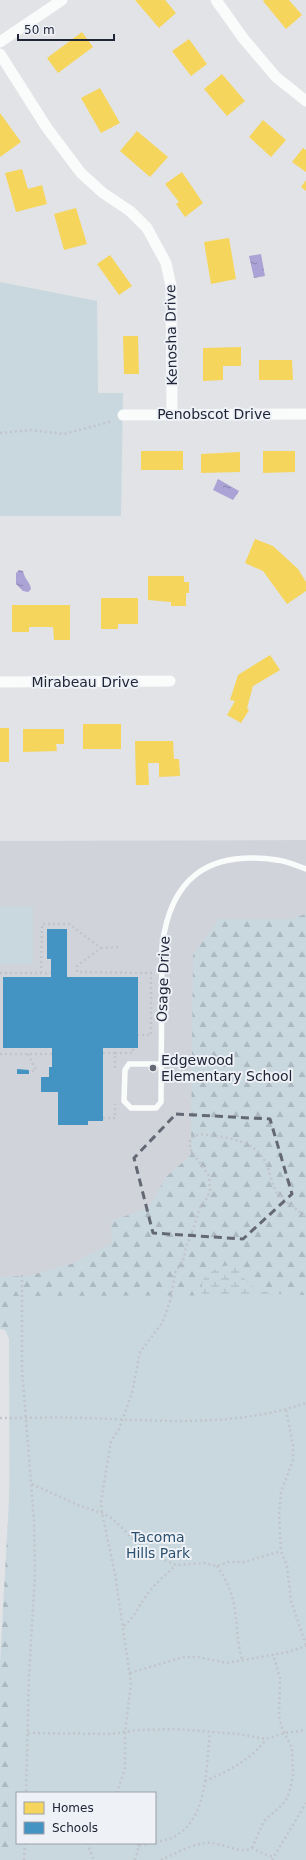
<svg xmlns="http://www.w3.org/2000/svg" width="306" height="1860" font-family="'DejaVu Sans',sans-serif">
	<style>
		.built { fill: #d0d4da }
		.forest { fill: url(#forest-firs); fill-rule: evenodd }
		.wetland { fill: url(#wetland-marsh) }
		.park { fill: #c9d8df; fill-rule: evenodd }
		.water { fill: url(#water-ripples) }
		.homes { fill: #f6d55c }
		.schools { fill: #4393c3 }
		.lines { fill: none; stroke-linecap: round; stroke-linejoin: round }
		.path { stroke: #c2c4cb; stroke-width: 2.5; stroke-dasharray: 2 3; stroke-linecap: butt }
		.service { stroke: #fafbfb; stroke-width: 5.5 }
		.minor { stroke: #fafbfb; stroke-width: 11 }
		.marked { fill: none; stroke: #646875; stroke-width: 3; stroke-dasharray: 8 5; stroke-linejoin: round }
		.poi-dot { fill: #646875; stroke: #eef1f6; stroke-width: 1.5 }
		.labels { text-anchor: middle; dominant-baseline: central; stroke-width: 4; stroke-linejoin: round; paint-order: stroke }
		.street-label { font-size: 14px; fill: #202538; stroke: #eef1f6 }
		.poi-label { font-size: 14px; fill: #202538; stroke: #eef1f6; text-anchor: start }
		.park-label { font-size: 14px; fill: #2b516e; stroke: #eef1f6 }
	</style>
	<defs>
		<pattern id="forest-firs" width="22" height="20" patternUnits="userSpaceOnUse"><rect width="22" height="20" fill="#c9d8df"/><path d="M5 1l3.5 6h-7zM16 11l3.5 6h-7z" fill="#acb9c0"/></pattern>
		<pattern id="wetland-marsh" width="20" height="14" patternUnits="userSpaceOnUse"><rect width="20" height="14" fill="#c9d8df"/><path d="M1 5h8M5 5V1M11 12h8M15 12V8" fill="none" stroke="#acb9c0"/></pattern>
		<pattern id="water-ripples" width="26" height="14" patternUnits="userSpaceOnUse"><rect width="26" height="14" fill="#aba2d5"/><path d="M2 4q2-2 4 0t4 0M15 11q2-2 4 0t4 0" fill="none" stroke="#8b84ae"/></pattern>
	</defs>
	<rect width="100%" height="100%" fill="#e1e3e6"/>
	<path class="built" d="M306,840V1295L0,1297V841Z"/>
	<path class="forest" d="M306,914V1860H0V1663L17,1356L5,1330L0,1329V1277L28,1276L71,1264L112,1243L111,1221L149,1208L166,1177L191,1155L193,955L219,919H291ZM17,1793H155V1843H17Z"/>
	<path class="wetland" d="M226,1265L238,1269L247,1282L256,1289L270,1293L306,1296L203,1301C198,1278 206,1272 226,1265Z"/>
	<path class="park" d="M0,282L97,301L98,393H123L121,516H0Z
		M0,906L33,907V964H0Z
		M306,1295V1860H10L9,1296ZM17,1793H155V1843H17Z"/>
	<path class="water" d="M261,254L265,276L254,278L249,256Z
		M218,479L239,491L233,500L213,490Z
		M19,570L23,571C25,580 30,582 31,589L28,592L23,591L16,584V573Z"/>
	<path class="homes" d="M135,0H165L176,13L159,28Z
		M264,0H289L302,15L286,29L263,1Z
		M82,32L93,47L58,73L47,58Z
		M189,39L207,64L191,76L172,51Z
		M222,74L245,101L227,116L204,89Z
		M100,88L120,123L101,133L81,98Z
		M0,113L21,142L0,157Z
		M263,120L286,140L271,157L249,137Z
		M137,131L168,157L150,177L120,151Z
		M303,148L306,150V172L292,162Z
		M22,169L28,189L42,185L47,204L16,212L5,173Z
		M182,172L203,203L185,217L176,204L179,202L165,184Z
		M306,180V191L301,187Z
		M76,208L87,244L64,250L54,214Z
		M229,238L236,279L211,284L204,242Z
		M110,255L132,286L119,295L97,264Z
		M123,336H138L139,374H124Z
		M241,347V366H223V380L203,381V348Z
		M259,360H292L293,380H259Z
		M141,451H183V470H141Z
		M263,451H295V472L263,473Z
		M240,452V472L201,473V454Z
		M255,539L273,546L298,569L306,582V591L287,604L263,571L245,563Z
		M148,576H184V582H189V593H186V606H171V602L148,600Z
		M101,598H138V624H118V629H101Z
		M12,605H70V640H54L53,627H29V632H12Z
		M270,655L280,670L253,686L247,708L249,710L241,723L227,715L235,701L230,700L238,675Z
		M83,724H121V749H83Z
		M0,728H9V762H0Z
		M23,729H64V744H56L57,751L23,752Z
		M135,741H173L174,759H179L180,776L159,777V763H148L149,785H136Z"/>
	<path class="schools" d="M47,929H67V977H138V1048H103V1121H88V1125H58V1092H41V1077H49V1067H52V1048H3V977H51V959H47Z
		M17,1069L29,1070V1074H17Z"/>
	<g class="lines">
		<path class="path" d="M0,433L31,430L64,434L113,421
			M101,948L121,947
			M0,973H51
			M41,973L42,924H69L101,948L77,966V972L151,973V1035H138
			M103,1053H115V1069
			M115,1053H133V1048
			M0,1054H52
			M28,1054L36,1070L29,1072
			M103,1118H115V1104
			M22,1275V1369L34,1521L35,1574L29,1676L26,1793
			M286,1410L293,1445V1460L281,1492L279,1515L281,1551L287,1566L291,1601L306,1645
			M0,1418C29,1418 59,1417 88,1418C160,1421 237,1427 306,1403
			M32,1484L80,1506L102,1513L113,1519L135,1541L155,1556L176,1565L204,1563L217,1566L228,1562H244L281,1551
			M217,1566C224,1576 230,1588 233,1600C238,1620 236,1640 242,1659
			M124,1626C136,1615 137,1609 146,1596C154,1584 166,1575 176,1565
			M130,1673L184,1657H198L227,1663L288,1652L306,1646
			M28,1733L112,1734L137,1730L175,1729L238,1734L266,1739L285,1733L306,1730
			M205,1781C231,1770 248,1761 266,1740
			M117,1793L125,1768V1732L131,1683L115,1574L102,1513L101,1502L111,1441L119,1429L132,1393L140,1352L163,1322L171,1298L175,1273L184,1258L186,1246L191,1236L200,1208L207,1198L210,1190L209,1176L190,1149V1139C197,1132 208,1135 216,1136C238,1139 260,1145 268,1168C271,1177 272,1186 278,1194C286,1203 298,1209 306,1218
			M155,1842C209,1836 205,1774 210,1733
			M87,1843L94,1860
			M139,1846L149,1843
			M252,1848L264,1821L283,1804L288,1797L293,1777L292,1748L282,1728L279,1716L280,1678L273,1654
			M24,1860L25,1843
			M135,1860L139,1846L137,1843
			M161,1860C175,1854 190,1845 205,1843C221,1841 239,1855 252,1848L264,1854L274,1857
			M272,1860L306,1803"/>
		<path class="service" d="M161,1064H129L125,1070L124,1101L131,1108H156L161,1102L162,947C170,878 208,850 277,860C287,861 297,866 306,869"/>
		<path class="minor" d="M216,0L243,38L276,77L306,101
			M0,42L62,0
			M0,54L47,128L81,173L103,193L130,211L147,228L166,263L171,286L172,415
			M123,415L306,414
			M0,682L170,681"/>
	</g>
	<path class="marked" d="M176,1114L270,1119L292,1194L243,1239L153,1233L134,1158Z"/>
	<circle class="poi-dot" cx="153" cy="1068" r="4"/>
	<g class="labels">
		<g class="street-label">
			<text transform="translate(171 335) rotate(-91)">Kenosha Drive</text>
			<text x="214" y="414">Penobscot Drive</text>
			<text x="85" y="682">Mirabeau Drive</text>
			<text transform="translate(163 979) rotate(-88)">Osage Drive</text>
		</g>
		<g class="poi-label">
			<text x="161" y="1060">Edgewood<tspan x="161" dy="16">Elementary School</tspan></text>
		</g>
		<g class="park-label">
			<text x="158" y="1537">Tacoma<tspan x="158" dy="16">Hills Park</tspan></text>
		</g>
	</g>
	<rect x="16" y="1792" width="140" height="52" fill="#eef1f6" stroke="#9c9faa"/>
	<rect x="24" y="1802" width="20" height="12" fill="#f6d55c" stroke="#9c9faa"/>
	<text x="52" y="1812" font-size="12" fill="#202538">Homes</text>
	<rect x="24" y="1822" width="20" height="12" fill="#4393c3" stroke="#9c9faa"/>
	<text x="52" y="1832" font-size="12" fill="#202538">Schools</text>
	<path d="M18 34v6h96v-6" fill="none" stroke="#202538" stroke-width="2"/>
	<text x="24" y="34" font-size="12" fill="#202538" stroke="#eef1f6" stroke-width="3" paint-order="stroke">50 m</text>
</svg>
